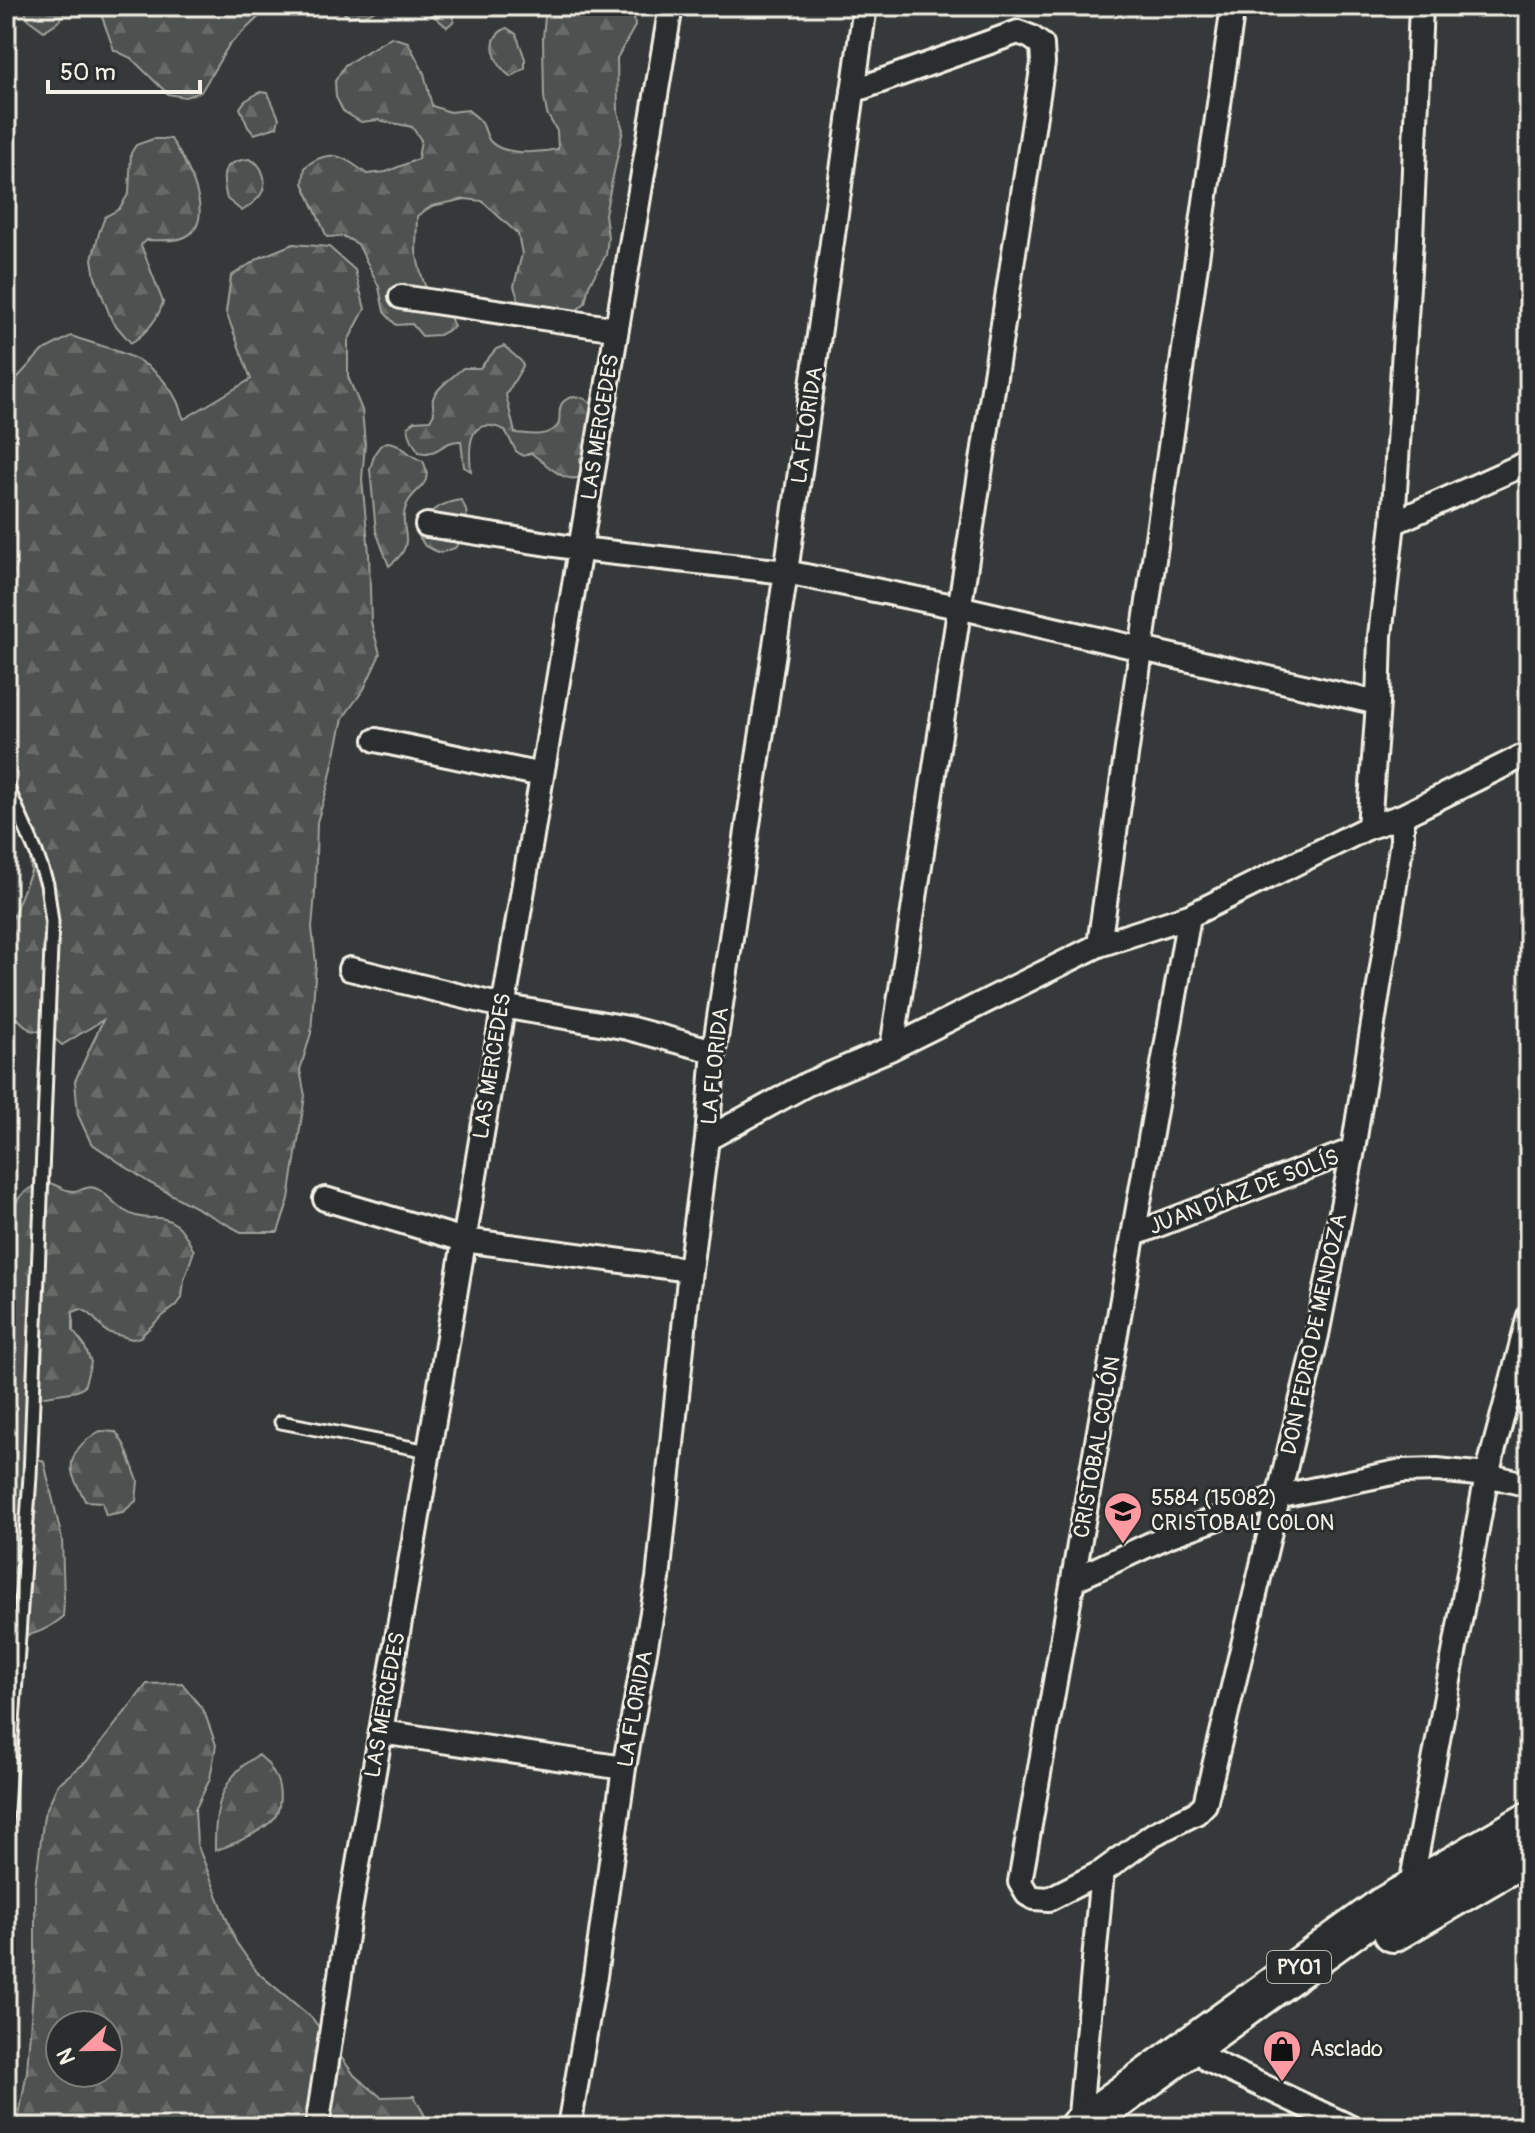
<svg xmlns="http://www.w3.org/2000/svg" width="1535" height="2133" font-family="Pangolin,sans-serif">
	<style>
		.forest { fill: url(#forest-firs); stroke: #a1a19c; stroke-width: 2; fill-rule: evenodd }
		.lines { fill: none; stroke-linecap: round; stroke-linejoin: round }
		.service-casing { stroke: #f4f1e8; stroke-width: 17 }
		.minor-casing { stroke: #f4f1e8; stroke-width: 28 }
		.trunk-casing { stroke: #f4f1e8; stroke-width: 44 }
		.service { stroke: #2a2d2e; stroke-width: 11 }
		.minor { stroke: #2a2d2e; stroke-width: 22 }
		.trunk { stroke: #2a2d2e; stroke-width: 38 }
		.labels { text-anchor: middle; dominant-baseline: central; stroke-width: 6; stroke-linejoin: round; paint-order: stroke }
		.shield { fill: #2a2d2e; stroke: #b7b6b0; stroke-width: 2 }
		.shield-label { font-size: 20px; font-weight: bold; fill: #f4f1e8 }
		.street-label { font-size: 22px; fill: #f4f1e8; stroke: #2a2d2e }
		.poi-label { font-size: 22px; fill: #f4f1e8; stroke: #2a2d2e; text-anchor: start }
	</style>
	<defs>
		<pattern id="forest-firs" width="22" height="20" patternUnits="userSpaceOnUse" patternTransform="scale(2)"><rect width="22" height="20" fill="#4e514f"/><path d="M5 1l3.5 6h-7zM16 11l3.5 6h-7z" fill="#686a68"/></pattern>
	</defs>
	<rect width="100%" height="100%" fill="#363939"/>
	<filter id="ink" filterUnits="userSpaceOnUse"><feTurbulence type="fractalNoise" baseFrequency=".0125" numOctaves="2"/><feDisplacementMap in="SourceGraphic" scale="16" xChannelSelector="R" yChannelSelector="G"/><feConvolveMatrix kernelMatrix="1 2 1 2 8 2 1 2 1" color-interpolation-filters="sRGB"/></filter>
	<g filter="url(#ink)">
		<path class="forest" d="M23,6H68L59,21L44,31L29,20Z
			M112,6H270L229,45L201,92L185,97L168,94L131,58L114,50L101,14Z
			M338,6H382L366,15L348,17Z
			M430,6H450L454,21L447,27L430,13Z
			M546,6H633L635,26L617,58L618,112L623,130L605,214L608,237L606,255L589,285L585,303L558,327L529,316L519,302L514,286L522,254L518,234L482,201L465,199L432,206L417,216L416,252L420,270L425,286L448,311L454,327L439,335L422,336L412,324L396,325L384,312L379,287L358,244L343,236L327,237L303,183L305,167C330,147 343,156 367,174L386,172L418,159L421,140L412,127L378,120L361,122L343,111L336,97L335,81L345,65L391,37L408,42L424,73L432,106L450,112L468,110C472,114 479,118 482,123C485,128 486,136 490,141C503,156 540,153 558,149L557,131L547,114L544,97L543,38Z
			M507,28L516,34L525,59V68L511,77C495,66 483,38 507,28Z
			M260,92L268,93L279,118L277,127L254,134L248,127L240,108L245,101Z
			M153,139H171C185,159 219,221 185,237C174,242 159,240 147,240L141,245L163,302C158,320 146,333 131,343L112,321L95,277L92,259L99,233L105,217L119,209L129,193L131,153L136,145Z
			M249,159C264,164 270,185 258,198C254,203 248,207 242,211L227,199C221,175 220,162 249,159Z
			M293,244L329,247L355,270L365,309L348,341V377L362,410L365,444L362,479L369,553L371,622L380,654L364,689L343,718L328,786L317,822L315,893L312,928L316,963L311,1033L300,1070L305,1096L289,1199L278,1232H241L148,1182L91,1143L78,1115L75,1081L103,1020L62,1045L48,1033L30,1030L18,1019L6,998V934L31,871L30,854L23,839L6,816V390L42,351L71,336C115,351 155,356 177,401C180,407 181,414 184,419L251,379L226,312L231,276L261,257Z
			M504,346L521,361L523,366L506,395L515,433C528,434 541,437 553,430C565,423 555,411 563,402C571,394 586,396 591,405C600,419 591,439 589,454L580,458L581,477C563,484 546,463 531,453L523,456L516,451L505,430C469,415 468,443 471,471L464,467L461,441C442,440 439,457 419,452C413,444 409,437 408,427L414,421L430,420L434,413C434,409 432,404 433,399C434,390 455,375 463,368H480L496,349Z
			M387,442C403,442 407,457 423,461C435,486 415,487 407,504C395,529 422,541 389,566L376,531L370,469L375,453L380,446Z
			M461,500C474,519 460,522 461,541L455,548L440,553L425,546L417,533C421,514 442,502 461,500Z
			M43,1182C55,1182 60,1190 72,1191C84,1192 87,1182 101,1191C113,1200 121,1212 136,1216C152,1221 161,1213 177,1225C185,1231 189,1243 194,1251L184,1280L182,1298L176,1306L160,1318L140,1337L132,1339L107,1332L89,1313L81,1309L73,1312V1331L84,1345L91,1362L84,1387L77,1391L32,1398L29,1453L44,1462L62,1539L64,1599L63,1617C46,1631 28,1639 6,1636V1488L9,1487L11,1470L6,1435V1226C15,1202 18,1192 43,1182Z
			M100,1431L116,1432L125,1446L138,1481L136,1501L123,1512L106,1515L102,1502L85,1501C82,1492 73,1481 72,1471C69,1452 86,1439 100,1431Z
			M182,1683L204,1711L216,1745L210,1779L195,1810L197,1844L236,1942L257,1972L312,2018L355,2076L381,2097L414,2096L431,2127H17L27,2071L35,1964V1887L44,1815L58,1784L86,1762L147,1684ZM60,2025H108V2073H60Z
			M258,1755C268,1761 272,1770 277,1780C281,1790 281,1808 275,1817C267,1829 230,1847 215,1850C214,1810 220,1777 258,1755Z"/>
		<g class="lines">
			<g class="service-casing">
				<path id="service" d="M281,1422L428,1451
					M6,1825L30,1476L52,922L47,884L36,852L7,786"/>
			</g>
			<g class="minor-casing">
				<path id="minor" d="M853,91L1018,32L1031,37L1042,45L1043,63L892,1048
					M401,297L617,329
					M1393,523L1529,462
					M427,525L580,549L786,572L958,607L1378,703
					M376,740L542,775
					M1369,827L1378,703L1380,636L1393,523L1411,239L1421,6
					M1099,945L1233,6
					M350,969L502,1006L628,1028L714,1051
					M707,1139L807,1084L892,1048L1099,945L1189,916L1369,827L1402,816L1529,753
					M325,1199L464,1240L690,1270
					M1135,1234L1353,1150
					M1073,1580L1168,1536L1277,1497L1402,1471L1437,1470L1487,1475L1529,1485
					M381,1732L624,1768
					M1102,1872L1049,1899L1034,1898L1027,1894L1020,1882L1189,916
					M1410,1891L1487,1475L1529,1316
					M1208,2060L1350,2127
					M1079,2126L1102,1872L1154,1834L1196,1813L1205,1804L1317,1335L1353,1150L1402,841V816
					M317,2127L349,1916L414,1540L671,6
					M569,2127L595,1976L624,1768L658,1579L690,1270L707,1139L714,1051L786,572L865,6"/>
			</g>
			<g class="trunk-casing">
				<path id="trunk" d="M1393,1932L1529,1853
					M1079,2127L1383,1907L1529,1822"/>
			</g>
			<use href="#service" class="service"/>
			<use href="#minor" class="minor"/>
			<use href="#trunk" class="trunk"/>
		</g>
	</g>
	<defs>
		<g id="school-pin" transform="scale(2)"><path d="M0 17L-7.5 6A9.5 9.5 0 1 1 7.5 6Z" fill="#ff9aa2" stroke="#2a2d2e"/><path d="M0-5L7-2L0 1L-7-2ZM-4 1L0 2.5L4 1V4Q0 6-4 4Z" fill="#111"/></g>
		<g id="shop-pin" transform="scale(2)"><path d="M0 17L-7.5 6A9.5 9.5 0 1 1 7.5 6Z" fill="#ff9aa2" stroke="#2a2d2e"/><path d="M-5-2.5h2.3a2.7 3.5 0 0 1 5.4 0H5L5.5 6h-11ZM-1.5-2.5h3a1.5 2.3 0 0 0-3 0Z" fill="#111"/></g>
	</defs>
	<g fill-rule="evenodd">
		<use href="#school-pin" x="1123" y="1511"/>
		<use href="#shop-pin" x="1282" y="2049"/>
	</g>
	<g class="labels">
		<rect class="shield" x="1267" y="1951" width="64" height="32" rx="6"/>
		<g class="shield-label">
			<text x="1299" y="1967">PY01</text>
		</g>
		<g class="street-label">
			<text transform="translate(807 425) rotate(-82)">LA FLORIDA</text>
			<text transform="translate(600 427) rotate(-81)">LAS MERCEDES</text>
			<text transform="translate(492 1066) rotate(-81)">LAS MERCEDES</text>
			<text transform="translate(715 1066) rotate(-84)">LA FLORIDA</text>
			<text transform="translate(1244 1192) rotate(-21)">JUAN DÍAZ DE SOLÍS</text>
			<text transform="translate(1314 1334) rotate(-78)">DON PEDRO DE MENDOZA</text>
			<text transform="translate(1097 1447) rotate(-80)">CRISTOBAL COLÓN</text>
			<text transform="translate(385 1705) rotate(-80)">LAS MERCEDES</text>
			<text transform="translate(635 1709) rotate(-80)">LA FLORIDA</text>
		</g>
		<g class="poi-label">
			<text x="1151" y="1498">5584 (15082)<tspan x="1151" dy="25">CRISTOBAL COLON</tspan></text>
			<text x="1310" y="2049">Asclado</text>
		</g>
	</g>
	<rect width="1535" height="2133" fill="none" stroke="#2a2d2e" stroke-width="32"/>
	<rect x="16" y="16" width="1503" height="2101" fill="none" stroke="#f4f1e8" stroke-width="3" filter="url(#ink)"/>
	<g transform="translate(84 2049) rotate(248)"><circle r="38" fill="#2a2d2e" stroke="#7b7b78" stroke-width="2"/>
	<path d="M0-6L14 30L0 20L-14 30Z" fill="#ff9aa2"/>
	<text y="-12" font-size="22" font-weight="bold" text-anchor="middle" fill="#f4f1e8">N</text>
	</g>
	<path d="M48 80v12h152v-12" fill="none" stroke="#f4f1e8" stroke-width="4"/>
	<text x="60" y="80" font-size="24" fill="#f4f1e8" stroke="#2a2d2e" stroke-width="6" paint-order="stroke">50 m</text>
</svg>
